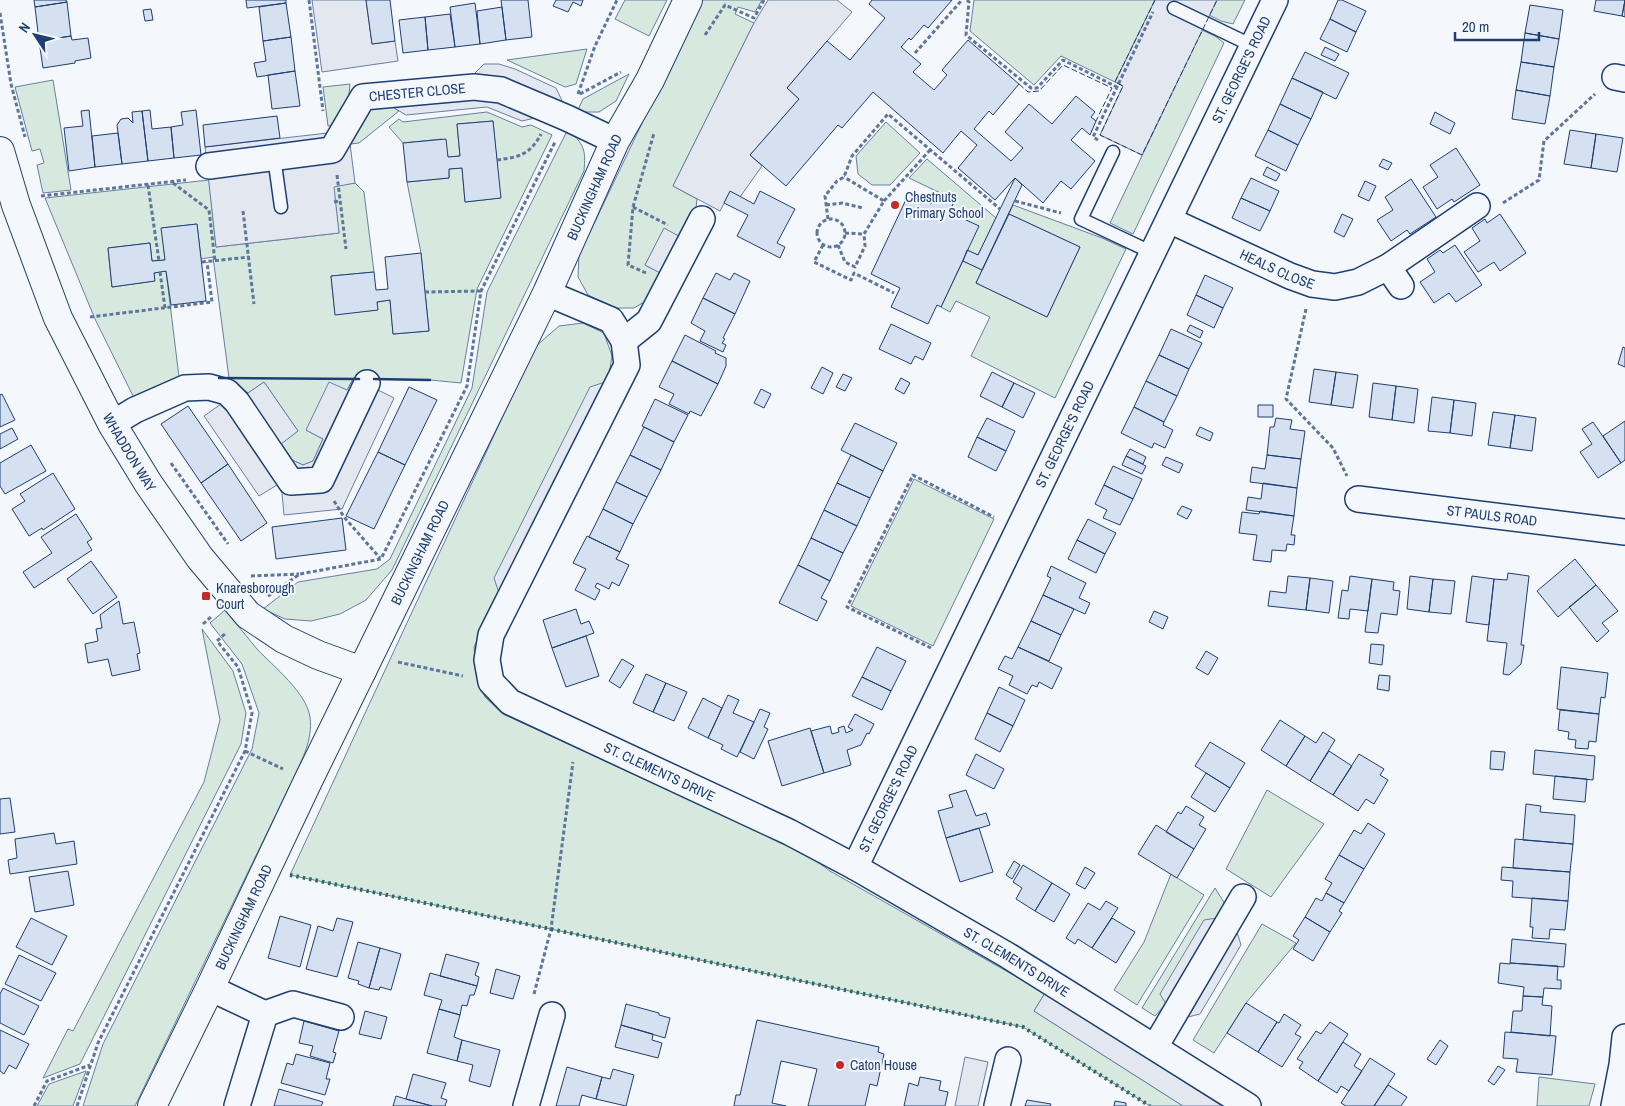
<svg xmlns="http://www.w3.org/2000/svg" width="1625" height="1106" font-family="'Archivo Narrow',sans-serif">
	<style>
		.green { fill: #d7e8df; stroke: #687fa3 }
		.parking { fill: #e3e8f0; stroke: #687fa3 }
		.building { fill: #d5e0f0; stroke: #1d3f73 }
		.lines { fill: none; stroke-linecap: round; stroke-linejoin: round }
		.lane-casing { stroke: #1d3f73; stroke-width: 15 }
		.street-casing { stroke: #1d3f73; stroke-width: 28 }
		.secondary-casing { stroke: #1d3f73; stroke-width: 30 }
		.path { stroke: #5e769c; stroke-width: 3; stroke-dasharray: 4 2.5; stroke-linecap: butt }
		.lane { stroke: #f4f7fb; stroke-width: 12 }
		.street { stroke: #f4f7fb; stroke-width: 25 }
		.secondary { stroke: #f4f7fb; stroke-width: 28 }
		.hedge { stroke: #2c6c60; stroke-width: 4; stroke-dasharray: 2.5 4; stroke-linecap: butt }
		.fence { stroke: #1d3f73; stroke-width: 1; stroke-dasharray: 6 2.5; stroke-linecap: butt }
		.wall { stroke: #1d3f73; stroke-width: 2.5 }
		.poi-dot { fill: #c62828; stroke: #f4f7fb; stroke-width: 2 }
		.labels { text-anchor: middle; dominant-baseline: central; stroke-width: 4; stroke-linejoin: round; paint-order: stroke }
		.street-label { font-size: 14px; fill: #1d3f73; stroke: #f4f7fb }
		.poi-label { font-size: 14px; fill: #1d3f73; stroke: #f4f7fb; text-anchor: start }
	</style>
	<rect width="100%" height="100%" fill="#f4f7fb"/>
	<path class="green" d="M625,0H667L649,36L615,19Z
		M701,0H762L755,12L738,7L735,14L754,23L673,186L697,199L695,216L684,239L664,229L645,265L664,275L651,298L634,308H616L588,295L578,277L579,255Z
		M974,0H1155L1115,82L1061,56L1034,85L970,31Z
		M1217,0H1245L1233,24L1221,21L1209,15Z
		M1202,30L1215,36L1224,43L1133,234L1110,223Z
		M587,49L576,84L565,87L507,60Z
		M629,74L616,101L599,112H577L583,99Z
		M53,80L71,190L43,193L37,165L44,163L40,149L32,151L15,87Z
		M350,84L348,105L337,125L328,126L323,87Z
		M391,106L399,111L359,143L350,144L362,116L373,108Z
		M487,112L522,127L531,125L552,135L477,289L461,383L430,380L353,379L347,391L306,430L323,439L313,461L303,465L292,460L281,443L298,431L264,382L248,393L229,378L213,257L201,259L197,224L162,228L165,260L152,261L150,243L108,248L112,287L154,281V273L166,271L179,377L135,400L95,319L45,198L209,180L216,247L339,233L333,186L355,183L364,192L374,272L331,276L335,314L377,310V302L390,300L393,334L429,331L421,253L407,182L449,178V169L462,168L465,202L500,198L493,121L457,124L460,156L448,157L442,139L403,143L389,127L399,119L403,122Z
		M886,122L920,153L890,185H872L858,174L856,156Z
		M568,129C584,145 586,149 584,171L392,570L366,600L340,614L311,621L285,619L263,609L298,582L377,569L390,559L472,388L487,292Z
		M927,159L996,218L978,255L967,250L949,212L955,200L909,178Z
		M1013,205L1102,238L1126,249L1055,398L971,356L990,317L956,301L950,312L941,307L963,261L982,270L976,283L1047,317L1080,247L1009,214Z
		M583,323L604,333L612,356L608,381L499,593L474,647L477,676L485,697L503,714L805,853L830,871L1045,993L1034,1011L1183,1106H1150L1023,1027L290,875L535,347L559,326Z
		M914,479L994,519L933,646L851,606Z
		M225,610C236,623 246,636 257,649C274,667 306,692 310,717C313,740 302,759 293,779L135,1106H83L103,1044L252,749L259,713L242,664L210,623Z
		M202,629L233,671L246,713L241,744L80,1064L43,1078L68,1029L73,1031L204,782L220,720Z
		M1267,790L1324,824L1271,897L1226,869Z
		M1171,874L1204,895L1137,1005L1114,990L1144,942Z
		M1215,888L1225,904L1166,1004L1155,1016L1142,1008Z
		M1262,924L1296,943L1246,1003L1214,1053L1193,1040Z
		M86,1071L73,1106H37L49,1084Z
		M1539,1077L1595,1084L1589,1106H1537Z"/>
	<path class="parking" d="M312,0H366L372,44L395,41L398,61L322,72Z
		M768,0H837L852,12L787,88L799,99L750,155L762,166L740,197L730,192L720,211L673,186L754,23Z
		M1155,0H1217L1142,155L1100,135L1123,86L1115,82Z
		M484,64H499L515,69L556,88L565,107L471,77Z
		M480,97L494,98L539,117L522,121L487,107L406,115L391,106Z
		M354,130L350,144L355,183L334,187L339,233L216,247L205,147Z
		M664,228L684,239L664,275L645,265Z
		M353,379H380L376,389L394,398L342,509L284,515L282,493L277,485L259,496L204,416L221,404L248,393L264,382L298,431L281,444L292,460L303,465L313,461L323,439L306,430L329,382L347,390Z
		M608,381L499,593L494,578L590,387Z
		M1217,918L1166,1004L1160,994L1204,920Z
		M1237,932L1241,945L1200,1014L1188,1017Z
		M1045,993L1222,1106H1183L1034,1011Z
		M965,1057L988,1062L978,1106H955Z"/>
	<path class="building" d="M34,0H66L67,2L35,7Z
		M246,0H286V3L247,8Z
		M366,0H390L395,41L372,44Z
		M501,0H528L532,37L506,40Z
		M556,0H583L581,6L573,2L568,12L553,6Z
		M872,0H952L928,28L924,25L911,40L909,38L901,47L921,64L913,72L934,90L947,75L942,70L968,40L1019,84L993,115L989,111L974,129L1011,161L1023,148L1005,132L1029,104L1052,124L1076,96L1095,112L1091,117L1096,121L1090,135L1082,128L1071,140L1095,161L1071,189L1061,181L1043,203L1015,178L995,200L958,168L977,145L961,131L943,153L873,92L842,128L838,125L786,186L750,155L799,99L787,88L827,41L850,60L885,18L869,4Z
		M1338,0H1342L1366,11L1356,32L1330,19Z
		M1596,0H1625L1622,16L1594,11Z
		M1625,0V17L1622,16Z
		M67,2L71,36L39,41L35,7Z
		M286,3L291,37L263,41L259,7Z
		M475,3L480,44L455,47L450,7Z
		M1530,5L1563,10L1559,39L1525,33Z
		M502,7L506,40L480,44L477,11Z
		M151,9L153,20L145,21L143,10Z
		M450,14L455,47L428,50L425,17Z
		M425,17L428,50L403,53L399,20Z
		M1330,19L1356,32L1347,52L1320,39Z
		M1525,33L1559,39L1554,67L1521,62Z
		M71,36L72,40L88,38L91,58L75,61V63L43,68L39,41Z
		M291,37L295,71L257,77L254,63L266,61L263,41Z
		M1325,47L1339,54L1335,61L1321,55Z
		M1305,52L1349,73L1336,99L1292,78Z
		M1521,62L1554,67L1550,96L1516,90Z
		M295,71L300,106L272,109L268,75Z
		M1292,78L1323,92L1311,119L1280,104Z
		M1516,90L1550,96L1545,124L1512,119Z
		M1280,104L1311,119L1298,145L1268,130Z
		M89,110L95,167L69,171L64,128L83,126L81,111Z
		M150,110L152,129L171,127L174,158L148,161L142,111Z
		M196,110L201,155L174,158L171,127L183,125L181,112Z
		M142,111L148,161L122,164L117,125L121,119L128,118L133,123L132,112Z
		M1435,112L1455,123L1450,134L1430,124Z
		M277,116L280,138L205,147L203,125Z
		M493,121L501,198L465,202L462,168L449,169V178L407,182L403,143L446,139L448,157L460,156L457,124Z
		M1268,130L1298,145L1286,171L1255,156Z
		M1570,130L1596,134L1591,168L1564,164Z
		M118,133L122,164L95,167L92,136Z
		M1596,134L1623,138L1617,172L1591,168Z
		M1456,148L1480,185L1454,202L1452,199L1437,209L1423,187L1438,177L1430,165Z
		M1383,159L1392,163L1388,170L1379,166Z
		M1267,167L1280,174L1276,181L1263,175Z
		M1015,178L1022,185L982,270L963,261L967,250L978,255Z
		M1251,178L1279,191L1270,211L1241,198Z
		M1411,179L1436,217L1410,234L1407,230L1391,241L1377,220L1393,210L1385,197Z
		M1365,181L1376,186L1369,201L1358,196Z
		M730,191L754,204L760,191L795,209L777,243L785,247L780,258L737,236L748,215L724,203Z
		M937,192L955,200L949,212L979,226L941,307L937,305L928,324L891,307L900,288L871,274L909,193L931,204Z
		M1241,198L1270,211L1260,231L1232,218Z
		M1009,214L1080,247L1047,317L976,283Z
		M1342,214L1353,219L1344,237L1334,232Z
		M1500,214L1526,253L1500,271L1494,262L1478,272L1464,252L1480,241L1472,228L1485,219L1487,223Z
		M197,224L206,301L171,305L166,271L154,273L155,281L112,287L108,248L150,243L152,261L165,260L161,228Z
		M1455,245L1482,285L1456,302L1449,293L1434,303L1420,282L1435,272L1427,259L1440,250L1443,253Z
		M421,253L429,331L393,334L390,300L377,302L378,310L335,315L331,276L374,272L376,290L388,289L385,257Z
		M716,273L730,280L734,273L750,281L735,314L703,298Z
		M1205,275L1233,288L1223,308L1196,295Z
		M1196,295L1223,308L1214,328L1187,315Z
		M703,298L735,314L723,338L725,339L722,343L726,345L723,352L700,341L705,331L691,323Z
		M891,324L931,343L923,360L915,356L911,364L879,349Z
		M1190,325L1203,331L1200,338L1187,331Z
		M1171,329L1202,343L1189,369L1159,355Z
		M685,335L716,351L715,353L726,358V366L718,384L672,361Z
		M1623,347L1625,348V367L1618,364Z
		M1159,355L1189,369L1177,396L1146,381Z
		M672,361L718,384L701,416L690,411L689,414L669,404L674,394L659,387Z
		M822,367L833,373L823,394L811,388Z
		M1314,369L1336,372L1331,405L1309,402Z
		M992,372L1014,383L1002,407L980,396Z
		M1336,372L1358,375L1353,408L1331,405Z
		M843,374L852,378L845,391L836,387Z
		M901,378L910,383L904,394L895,389Z
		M1146,381L1177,396L1164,422L1134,407Z
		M1014,383L1035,393L1023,418L1002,407Z
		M1373,383L1396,386L1392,420L1369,417Z
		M1396,386L1418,389L1414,423L1392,420Z
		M409,387L437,400L405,465L378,452Z
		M761,389L771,394L764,408L754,403Z
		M2,394L15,420L0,427V395Z
		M1432,397L1454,400L1450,433L1428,431Z
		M655,399L688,415L674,442L642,426Z
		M1454,400L1476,403L1472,436L1450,433Z
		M1258,405H1273V417H1258Z
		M188,406L228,464L201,483L161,424Z
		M1134,407L1164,422L1163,425L1173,430L1165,448L1154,443L1152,448L1121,433Z
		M1493,412L1515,415L1510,448L1488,445Z
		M1515,415L1536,418L1532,451L1510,448Z
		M987,418L1015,431L1006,451L977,437Z
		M1276,418L1292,420L1290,429L1305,431L1301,459L1267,455L1270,427H1274Z
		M1625,421V460L1621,463L1603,436Z
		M1593,422L1621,463L1598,478L1580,452L1592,444L1582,429Z
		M855,423L897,443L883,471L841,450Z
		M644,427L674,442L661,470L630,455Z
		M1200,427L1213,433L1210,441L1196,435Z
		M12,428L18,439L0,449V434Z
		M977,437L1006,451L996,471L968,457Z
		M31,445L46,471L5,494L0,486V463Z
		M1130,449L1146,457L1143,464L1126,456Z
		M378,452L405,465L374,529L346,516Z
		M630,455L661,470L647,497L616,482Z
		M851,455L883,471L870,498L837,483Z
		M1267,455L1301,459L1297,488L1250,482L1252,467L1265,469Z
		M1126,456L1146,466L1142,474L1122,465Z
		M1166,457L1183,464L1179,473L1162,465Z
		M228,464L267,523L241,541L201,483Z
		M1113,466L1142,479L1133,499L1104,485Z
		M53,473L75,509L43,530L42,528L29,536L12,509L25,501L20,494Z
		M616,482L647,497L633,524L603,509Z
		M837,483L870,498L857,526L824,510Z
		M1263,483L1297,488L1294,516L1246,510L1248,497L1261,499Z
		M1104,485L1133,499L1120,525L1103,518L1107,510L1095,504Z
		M1182,506L1192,510L1187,519L1177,514Z
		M603,509L633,524L620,552L589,537Z
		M824,510L857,526L843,553L811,538Z
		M1260,511L1294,516L1291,535H1295L1294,545L1287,544L1286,551L1272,550L1271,562L1253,560L1257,535L1239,533L1242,512L1259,514Z
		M76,514L92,539L87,542L92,550L34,588L23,572L52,553L41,537Z
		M342,518L346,550L276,559L272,527Z
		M1088,519L1116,533L1105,554L1077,540Z
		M587,536L620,552L616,559L629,565L619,586L612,582L609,589L597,583L595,587L600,590L595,600L575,590L586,569L573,563Z
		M811,538L843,553L830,581L798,565Z
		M1077,540L1105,554L1096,573L1068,559Z
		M1575,559L1596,585L1558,617L1537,591Z
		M91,561L117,597L93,614L67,579Z
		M798,565L830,581L821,598L827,601L817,621L779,603Z
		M1051,566L1086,583L1079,598L1090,603L1085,614L1043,595L1051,578L1047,576Z
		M1508,573L1529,576L1521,645H1524L1521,664L1509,675L1503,674L1507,643L1487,641L1494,579L1507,580Z
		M1288,576L1310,578L1306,610L1268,606L1270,591L1286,593Z
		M1350,576L1372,579L1368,611L1350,609L1349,619L1338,618L1342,590L1348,591Z
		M1410,576L1433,579L1429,612L1407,609Z
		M1472,576L1494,579L1489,625L1466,622Z
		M1310,578L1333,581L1329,613L1306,610Z
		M1372,579L1394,582L1393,590L1400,591L1397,615L1381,613L1378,633L1365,632Z
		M1433,579L1455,581L1451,614L1429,612Z
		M1596,585L1618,611L1602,623L1609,631L1597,642L1569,607Z
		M1043,595L1074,609L1061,635L1031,621Z
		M119,601L123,624L134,622L140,653L137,654L140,670L112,676L108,659L88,663L85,644L98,641L96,629L102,628L100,615Z
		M576,609L581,624L589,621L594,633L552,648L543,620Z
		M1154,611L1168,617L1163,629L1149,622Z
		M1031,621L1061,635L1049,661L1018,647Z
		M586,636L599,676L566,687L552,648Z
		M1371,644L1384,645L1382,665L1369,663Z
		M877,647L906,661L891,691L862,677Z
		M1018,647L1062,668L1052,689L1039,682L1037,687L1032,685L1027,694L1009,685L1013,676L998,669L1005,656L1012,659Z
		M1206,651L1218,658L1208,675L1196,668Z
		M622,659L634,666L620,688L609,681Z
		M1561,667L1608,673L1605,698L1601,697L1599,714L1557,709Z
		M646,674L666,683L653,712L633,703Z
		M1379,675L1390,676L1389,691L1377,689Z
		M862,677L891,691L882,710L852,696Z
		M666,683L687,692L674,721L653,712Z
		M999,687L1025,700L1013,726L987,713Z
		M728,695L739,700L733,713L754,722L737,757L721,749L723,745L708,738Z
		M703,698L722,708L708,738L688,728Z
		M760,709L770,713L764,727L768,729L754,759L740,752Z
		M1560,710L1599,714L1596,742L1589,741L1588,749L1575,748L1576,740L1568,739L1569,732L1558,730Z
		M987,713L1013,726L1000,752L975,739Z
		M855,714L874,724L869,734L867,733L861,745L847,750L851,765L824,773L811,731L830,726L832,734L839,732L838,728L844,726L846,733L853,730L848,727Z
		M1280,720L1305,736L1286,766L1261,750Z
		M810,728L824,773L782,786L768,741Z
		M1323,732L1335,740L1310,781L1286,766L1305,736L1316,743Z
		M1210,742L1245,763L1230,788L1195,766Z
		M1535,750L1595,756L1593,780L1533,774Z
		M1329,751L1352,766L1333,795L1310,781Z
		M1491,751L1505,752L1503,770L1490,769Z
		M976,754L1004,769L994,789L966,775Z
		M1359,754L1384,769L1380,775L1388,780L1374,804L1366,799L1358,811L1333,795Z
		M1206,773L1230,788L1215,812L1191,797Z
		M1555,776L1587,779L1585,802L1553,799Z
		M966,790L976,816L986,813L990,825L946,838L938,811L953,807L949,795Z
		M10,798L15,832L0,834V799Z
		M1526,804L1541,806L1540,812L1575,815L1573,844L1523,840Z
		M1186,806L1204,817L1199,825L1206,829L1194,849L1166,832L1178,812L1181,814Z
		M1368,823L1385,834L1364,869L1339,855L1354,830L1361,834Z
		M1156,825L1194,849L1177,878L1138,854Z
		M979,828L993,872L960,882L946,838Z
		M54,833L56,844L74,841L77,864L10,874L8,860L17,858L15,839Z
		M1515,839L1573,844L1570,872L1513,868Z
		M1339,855L1364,869L1344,903L1326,893L1332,883L1325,879Z
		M1014,861L1020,865L1012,879L1006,875Z
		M1023,865L1052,883L1035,911L1016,899L1022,888L1013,882Z
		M1085,867L1095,873L1085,889L1076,884Z
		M1502,867L1570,872L1568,901L1512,897L1513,881L1501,880Z
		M68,871L74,905L35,912L29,877Z
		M1052,883L1070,894L1054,922L1035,911Z
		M1326,893L1344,903L1339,911L1342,913L1330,932L1305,917L1316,898L1322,901Z
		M1532,898L1568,901L1565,930L1550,929L1549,939L1532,938L1533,927H1530Z
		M1106,901L1118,908L1092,948L1078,939L1075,944L1066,938L1088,903L1100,910Z
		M280,916L311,925L300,967L268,958Z
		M1305,917L1330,932L1313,961L1293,949L1299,940L1293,936Z
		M31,918L67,936L52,965L16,947Z
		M337,918L353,922L337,977L306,969L318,926L333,931Z
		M1112,918L1135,932L1116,963L1092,948Z
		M1512,939L1566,944L1564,967L1510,963Z
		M358,942L380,948L369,988L358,984L359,981L348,978Z
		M380,948L401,954L391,990L380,987L379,990L369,988Z
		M446,954L479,963L475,975L479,977L477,986L440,976Z
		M19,955L56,973L41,1001L5,984Z
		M1500,963L1510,964V963L1558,966L1557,980H1561V989L1544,988L1543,997L1523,996L1524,987L1498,983Z
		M496,969L520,976L513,999L490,993Z
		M430,973L477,986L474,995H470L467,1006L462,1005L460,1015L439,1009L442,1000L424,995Z
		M3,988L39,1006L24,1035L0,1023V994Z
		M1523,996L1543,997L1542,1005L1552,1006L1550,1036L1511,1032L1513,1011H1522Z
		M1246,1003L1277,1022L1258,1052L1227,1033Z
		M626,1004L659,1013V1015L670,1018L665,1038L621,1025Z
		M439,1009L460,1015L454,1037L462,1040L457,1061L427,1053Z
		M365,1011L387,1017L381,1039L359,1034Z
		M1284,1014L1301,1025L1295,1034L1301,1037L1282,1067L1258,1052L1277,1022L1279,1023Z
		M757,1020L879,1047L878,1052L884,1054L877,1086L870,1084L865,1106H808L817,1069L781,1061L772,1103L786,1106H734L736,1095H740Z
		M304,1021L339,1031L333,1052L336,1053L333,1063L310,1056L313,1046L299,1043Z
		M1330,1022L1348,1034L1318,1081L1299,1068L1303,1062L1297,1059L1316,1031L1321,1034Z
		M621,1025L653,1034L652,1040L662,1043L658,1058L615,1047Z
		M0,1030L29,1044L16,1069L9,1065L4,1074L0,1071Z
		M1505,1032L1556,1036L1552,1075L1516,1072L1518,1059L1503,1058Z
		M462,1040L500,1050L490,1087L469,1081L473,1065L457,1061Z
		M1440,1040L1448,1046L1436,1065L1427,1059Z
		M1343,1042L1361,1054L1354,1066L1362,1071L1349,1091L1341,1086L1337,1093L1318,1081Z
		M296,1054L330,1063L326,1079H330L325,1095L281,1083L287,1063L293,1065Z
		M1370,1058L1395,1074L1374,1106H1346L1341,1103Z
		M1498,1066L1505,1070L1494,1085L1488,1081Z
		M567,1067L602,1077L596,1099L582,1095L579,1106H556Z
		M613,1069L634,1075L626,1106L596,1099L602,1077L610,1079Z
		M413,1074L446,1083L441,1098L447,1100L445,1106H432L406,1099Z
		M920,1077L941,1081L939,1090L948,1092L945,1106H904L909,1083L918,1086Z
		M1388,1085L1407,1097L1401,1106H1374Z
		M279,1089L323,1102L321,1106H274Z
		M396,1096L406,1099L432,1106H393Z
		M1027,1100L1051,1104L1050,1106H1025Z
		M1115,1101L1126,1103V1106H1114Z"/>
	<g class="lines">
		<g class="lane-casing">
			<path id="lane" d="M1174,8L1253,46
				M1113,152L1081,219L1153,253
				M274,157L281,207"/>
		</g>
		<g class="street-casing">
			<g id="street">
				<path d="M1615,77L1625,79"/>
				<path id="s1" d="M209,166L332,150L363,97L474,87L501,90L567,118L615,141"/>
				<path id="s2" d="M1169,220L1290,276L1312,284L1335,287L1358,282L1388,267L1477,206"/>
				<path d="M1388,267L1401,286"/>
				<path id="s3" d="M547,293L611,320L624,341L627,365L491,635L487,660L491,682L510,702L789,832L855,867L1007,955L1248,1106"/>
				<path d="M624,341L649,321L702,219"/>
				<path d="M112,424L135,410L185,388L209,387L227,392L237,402L291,482L321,480L367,383"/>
				<path id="s4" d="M1358,499L1625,532"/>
				<path id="s5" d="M855,867L1275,0"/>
				<path d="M210,988L265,1014L237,1106"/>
				<path d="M265,1014L293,1004L341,1017"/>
				<path d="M1155,1047L1243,897"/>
				<path d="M526,1106L552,1015"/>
				<path d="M997,1106L1008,1060"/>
				<path d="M1614,1106L1622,1065L1625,1037"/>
			</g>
		</g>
		<g class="secondary-casing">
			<g id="secondary">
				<path id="s6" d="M0,151L16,205L58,318L112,424L148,483L200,558L248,615L284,639L318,655L362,671"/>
				<path id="s7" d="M152,1106L210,988L308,781L547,293L615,141L650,80L688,0"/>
			</g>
		</g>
		<path class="path" d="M309,0L323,111
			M967,0L969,2L966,35L1031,88H1037L1063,60L1117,87
			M0,13L11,84L25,137
			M705,35L725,5L754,18L764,0
			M915,53L962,0
			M578,94L595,46L617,0
			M580,94L621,72
			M1098,140L1093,137L1153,12
			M497,160C519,157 530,155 541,134
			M337,175L346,249
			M173,183L209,210L215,261
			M148,185L159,261
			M41,196L186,180
			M884,201L930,150
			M1015,201L1061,213
			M334,202L340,201
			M1503,203L1539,180L1544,141L1595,94
			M826,205L842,203L863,208
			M633,207L668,225
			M243,211L254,304
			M817 233a14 14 0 1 1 28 0a14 14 0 1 1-28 0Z
			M828,219L825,196L837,181L844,177L852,156L888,114L1000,209
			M845,233L864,234
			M823,245L814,262L851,280L854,273L894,293
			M838,245L845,262L855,267L865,246L864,234L884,201L844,177
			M202,262L249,257
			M160,272L165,308
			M646,273L628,265L633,207L654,133
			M425,292L481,291
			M1306,309L1286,399L1333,448L1347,476
			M90,317L212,302L207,262
			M171,463L228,544
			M334,501L344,517L380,558
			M251,576L299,574
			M268,596L300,574L381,559L467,386L481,291L555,142
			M203,624L212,616
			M931,648L847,607L913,475L994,517
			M398,662L463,676
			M245,751L283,769
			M534,994L551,929L573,762
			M34,1106L47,1081L90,1065
			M77,1106L98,1043L245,751L252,713L238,667L217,641L226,633"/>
		<use href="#lane" class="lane"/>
		<use href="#street" class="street"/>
		<use href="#secondary" class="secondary"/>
		<path class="hedge" d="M290,875L1023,1027L1150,1106"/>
		<path class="fence" d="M1155,0L1115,82L1123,86L1100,135L1142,155L1217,0
			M1019,84L1028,92L1039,91L1063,65L1112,88L1096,121"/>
		<path class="wall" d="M219,378L359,379
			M374,379L430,380"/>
	</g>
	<g class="poi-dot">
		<circle cx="895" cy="205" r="5"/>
		<rect x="201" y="591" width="10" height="10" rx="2.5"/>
		<circle cx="840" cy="1065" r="5"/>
	</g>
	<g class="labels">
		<g class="street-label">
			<text stroke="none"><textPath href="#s5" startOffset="886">ST. GEORGE'S ROAD</textPath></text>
			<text stroke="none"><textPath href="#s1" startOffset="240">CHESTER CLOSE</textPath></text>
			<text stroke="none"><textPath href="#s7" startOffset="1020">BUCKINGHAM ROAD</textPath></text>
			<text stroke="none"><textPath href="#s2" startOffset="119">HEALS CLOSE</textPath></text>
			<text stroke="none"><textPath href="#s5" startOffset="481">ST. GEORGE'S ROAD</textPath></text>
			<text stroke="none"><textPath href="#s6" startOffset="329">WHADDON WAY</textPath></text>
			<text stroke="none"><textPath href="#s4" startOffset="135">ST PAULS ROAD</textPath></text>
			<text stroke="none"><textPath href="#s7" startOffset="615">BUCKINGHAM ROAD</textPath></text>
			<text stroke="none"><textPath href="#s3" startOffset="661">ST. CLEMENTS DRIVE</textPath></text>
			<text stroke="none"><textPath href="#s5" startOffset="76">ST. GEORGE'S ROAD</textPath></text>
			<text stroke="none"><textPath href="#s7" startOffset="210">BUCKINGHAM ROAD</textPath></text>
			<text stroke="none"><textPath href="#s3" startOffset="1066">ST. CLEMENTS DRIVE</textPath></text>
		</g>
		<g class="poi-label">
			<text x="905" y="197">Chestnuts<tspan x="905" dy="16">Primary School</tspan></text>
			<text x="216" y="588">Knaresborough<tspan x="216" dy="16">Court</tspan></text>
			<text x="850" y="1065">Caton House</text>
		</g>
	</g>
	<g transform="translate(35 35) rotate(305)" stroke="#f4f7fb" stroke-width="4" paint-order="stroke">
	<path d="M0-4L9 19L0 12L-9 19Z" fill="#1d3f73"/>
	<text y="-8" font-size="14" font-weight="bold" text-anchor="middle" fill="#1d3f73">N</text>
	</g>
	<path d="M1455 32v8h84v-8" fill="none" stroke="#1d3f73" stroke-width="2.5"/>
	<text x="1462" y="32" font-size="15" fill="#1d3f73" stroke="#f4f7fb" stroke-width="4" paint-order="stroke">20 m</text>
</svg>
